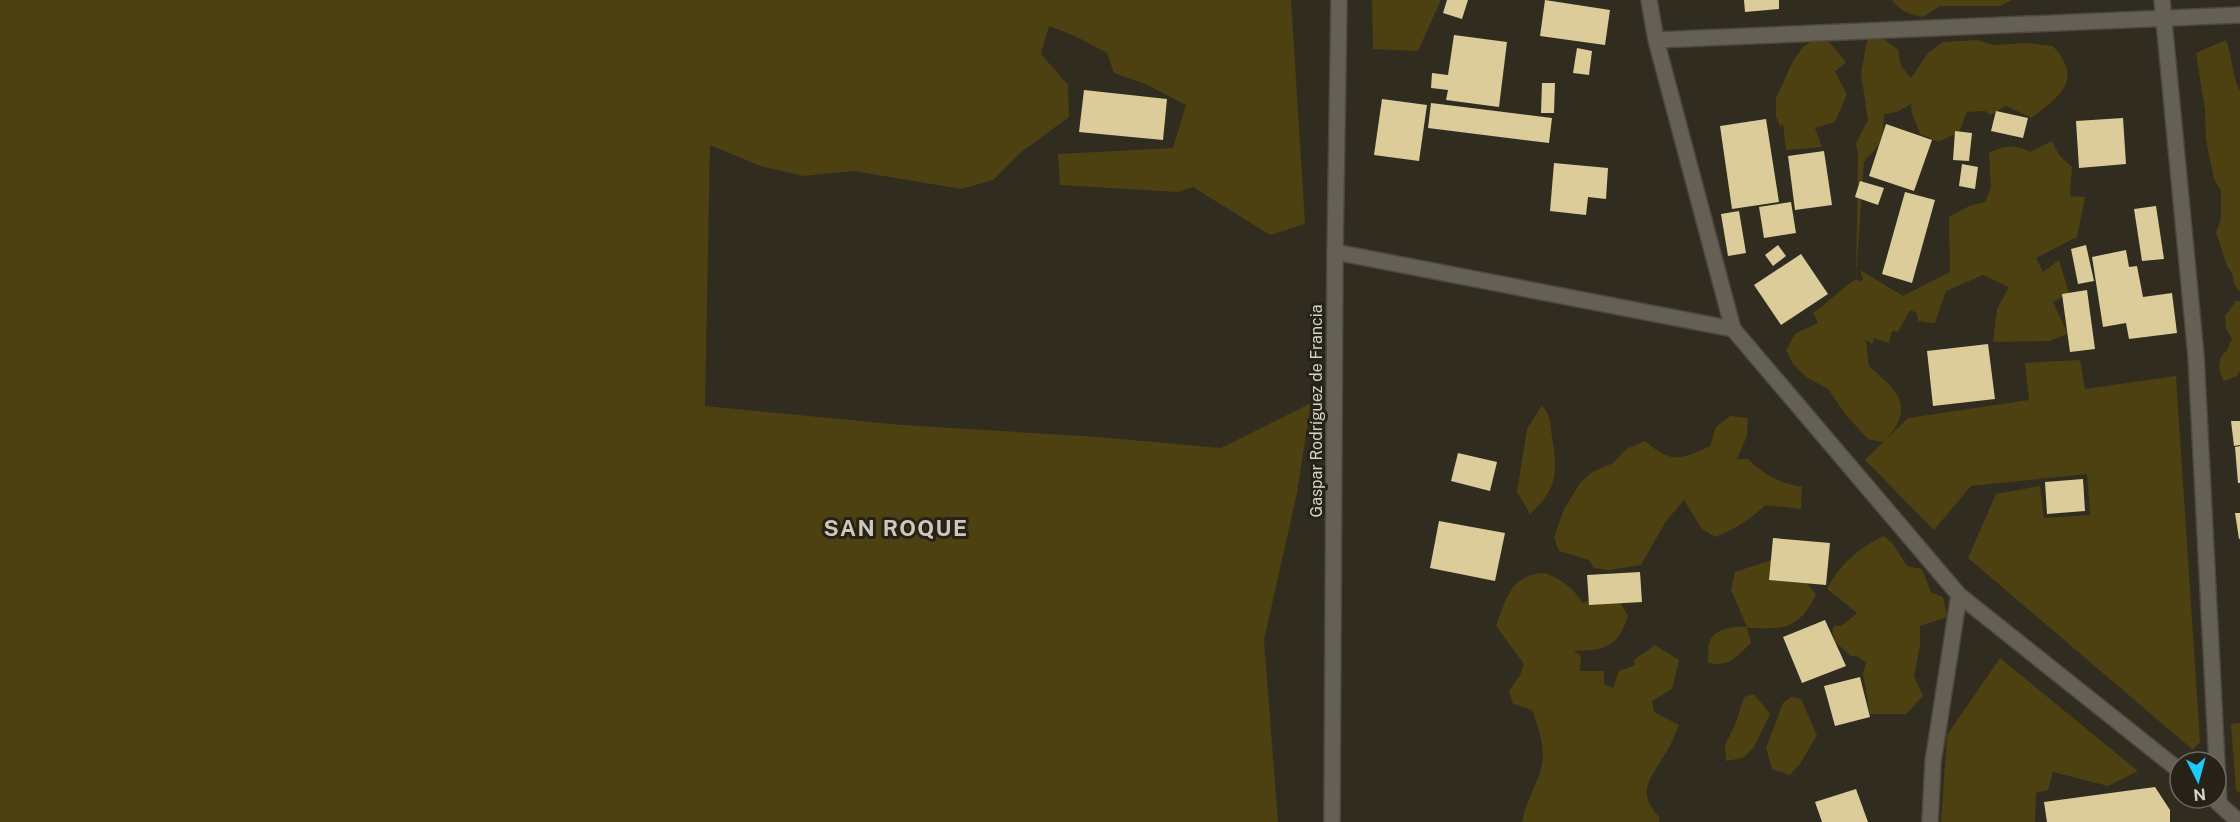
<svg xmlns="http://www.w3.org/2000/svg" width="2240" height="822" font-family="'Public Sans',sans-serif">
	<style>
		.green { fill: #4d4011 }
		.building { fill: #dbcc9a }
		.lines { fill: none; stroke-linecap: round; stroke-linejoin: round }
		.street-casing { stroke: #4d4940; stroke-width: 18 }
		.street { stroke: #646053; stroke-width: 15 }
		.labels { text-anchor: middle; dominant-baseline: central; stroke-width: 6; stroke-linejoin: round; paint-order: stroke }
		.street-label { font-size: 16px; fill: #d5d2cb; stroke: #262217 }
		.district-label { font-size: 22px; font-weight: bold; letter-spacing: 1.5px; fill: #cdc9ba; stroke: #262217 }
	</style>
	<rect width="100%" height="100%" fill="#302c20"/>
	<path class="green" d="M0,0H1291L1305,224L1270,235L1193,187L1178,192L1060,185L1058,154L1173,148L1186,105L1145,84L1114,73L1107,53L1075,36L1049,26L1041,54L1068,85L1069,117L1020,153L993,180L961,189L854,171L804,176L760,166L710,145L705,406L903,425L1098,437L1221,448L1311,403L1297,493L1264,640L1278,822H0Z
		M1372,0H1441L1418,51L1373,49Z
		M1892,0H2012L2000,6H1940L1923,17C1910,14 1900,12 1892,0Z
		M1878,34L1898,50L1901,66L1911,78L1928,53L1943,42L1977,40L1994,45L2025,43L2053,46C2084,81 2060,95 2032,118L2006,106L1990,115L1985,111L1967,112L1959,132L1938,142L1920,134L1912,113L1911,104L1897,112L1884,114C1883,139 1882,144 1864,161L1856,279L1861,282L1863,279L1860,270L1903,296L1950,272L1949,217L1971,205L1985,202L1991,188L1989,153C2004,145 2015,144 2030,152L2052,141L2059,155L2072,167L2070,196L2085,197L2077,237L2036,258L2043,272L2059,260L2069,293L2053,302L2068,334L2049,341L1993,342L1997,309L2009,287L1983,275L1946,291L1935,323L1918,321L1917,313L1910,310L1898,332L1892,331L1889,343L1874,338L1872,344L1866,340L1869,366C1888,384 1913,399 1895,428C1892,432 1889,435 1886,439L1908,418L2029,400L2025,363L2080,360L2085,389L2176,376L2200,742L2193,750L1968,558L1996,494L2040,486L2044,518L2090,515L2087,474L1971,486L1934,530L1865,460L1883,442L1868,439L1846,415L1828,389L1806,377L1793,364L1786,350L1796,333L1818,323L1813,313C1829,302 1840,289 1856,279L1858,156L1856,143L1868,120L1861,74L1867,40Z
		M1817,38L1828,41L1846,62L1835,72L1847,94L1835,122L1815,128L1822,147L1786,150L1783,124L1780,126L1776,117V98L1793,61L1803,47Z
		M2226,40C2233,56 2231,75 2240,91V292L2234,284L2232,273L2227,266L2216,232L2221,219V191L2214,179L2206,140L2205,110L2196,53Z
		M2236,301H2240V371L2237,376L2224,381C2218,369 2217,364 2224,352H2226L2232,339L2226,329L2225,316Z
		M1542,405C1551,417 1550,421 1552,436C1557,472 1559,488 1530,514L1517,492L1527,429Z
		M1730,416L1748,418L1747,436L1737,459H1748C1765,475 1779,483 1802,487L1801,509L1766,505C1749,520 1735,529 1715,537L1702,529L1684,500L1666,521L1641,565L1609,570L1594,568L1589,560L1559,551L1554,537L1564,509L1580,483L1592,472L1613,463L1626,449L1645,441C1672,464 1680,460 1710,446L1716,427Z
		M1884,536L1893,544L1907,566L1922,569L1931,592L1943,597L1947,617L1920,626V645L1914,676L1923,696L1906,714H1870L1863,674L1866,662L1856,656H1851L1835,642L1832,630L1835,625L1841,626L1857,613L1827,589C1838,566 1861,546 1884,536Z
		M1774,559L1803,578L1816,595C1797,631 1784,629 1747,628L1751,643C1736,657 1728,669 1707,662C1710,656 1707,649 1709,643C1714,628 1734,626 1747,627L1731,590L1735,572Z
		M1545,573C1563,580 1572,587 1583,603L1613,590L1628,616C1618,648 1604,650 1574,651L1581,656L1580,671H1604V684L1613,688L1619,671L1635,665L1634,660L1655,645L1679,660L1672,689L1652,701L1654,712L1679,725C1675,734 1672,743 1667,751C1652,777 1634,791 1660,818L1659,822H1522C1525,806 1532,793 1538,778C1548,755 1540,732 1532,710L1513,704L1509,691L1520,675L1524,664L1496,626C1506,599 1511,574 1545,573Z
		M2000,658L2138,771L2108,786L2053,772L2048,790L2036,793L2035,822H1941L1947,735Z
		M1754,694L1770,714L1754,747L1743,758L1726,761L1725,745L1735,725L1744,697Z
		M1791,697L1801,699L1817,735L1800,764L1790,775L1772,769L1766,748L1783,703Z
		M2240,723V793L2236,790L2231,724Z"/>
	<path class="building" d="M1447,0H1468L1462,19L1443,13Z
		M1545,0L1610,10L1605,45L1540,36Z
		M1744,0H1779V9L1745,12Z
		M1454,35L1507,42L1499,107L1446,100L1448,90L1431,88L1432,73L1448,75Z
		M1577,48L1592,51L1589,75L1573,73Z
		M1542,83H1555L1554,113H1541Z
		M1084,90L1167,99L1163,140L1079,132Z
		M1382,99L1427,105L1419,161L1374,155Z
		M1431,103L1552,118L1549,143L1428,128Z
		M1996,111L2028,118L2023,138L1991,131Z
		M2123,118L2126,164L2079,168L2076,121Z
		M1766,119L1779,202L1732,209L1720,126Z
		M1886,124L1932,140L1914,191L1869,176Z
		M1955,131L1972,133L1969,161L1953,160Z
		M1824,151L1832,205L1795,210L1788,156Z
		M1554,163L1608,168L1606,199L1588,197L1586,215L1550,211Z
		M1962,164L1978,167L1975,189L1959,186Z
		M1860,181L1884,188L1878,205L1855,197Z
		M1905,192L1935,200L1912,283L1882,274Z
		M1791,202L1796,233L1764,238L1759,207Z
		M2156,206L2164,259L2142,261L2134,209Z
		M1739,211L1746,253L1728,256L1721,214Z
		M1778,245L1786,256L1773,266L1765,255Z
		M2086,245L2094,281L2078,284L2071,249Z
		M2126,250L2129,267L2137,266L2143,297L2172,293L2177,333L2129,339L2126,323L2103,327L2092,257Z
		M1801,254L1828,294L1781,325L1754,285Z
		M2087,290L2095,349L2070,352L2062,294Z
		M1988,344L1995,399L1933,406L1927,351Z
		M2231,421H2240V445L2234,446Z
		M2240,446V483H2238L2235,447Z
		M1458,453L1497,462L1490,491L1451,481Z
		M2083,479L2085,511L2047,514L2045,482Z
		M2235,513H2240V539H2239Z
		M1439,521L1505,533L1495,581L1430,568Z
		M1773,538L1830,543L1826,585L1769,580Z
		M1640,572L1642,602L1589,605L1587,575Z
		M1825,620L1846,666L1802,683L1783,637Z
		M1860,677L1870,717L1835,726L1824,686Z
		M2155,787L2170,810V822H2047L2044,802Z
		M1856,789L1868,822H1822L1815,802Z"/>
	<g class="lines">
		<g class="street-casing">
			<path id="street" d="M1649,0L1656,40L1733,329
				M2162,0L2196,356L2219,803
				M1656,40L2240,15
				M1335,252L1733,329L1959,595L2180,771
				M2213,798L2239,822
				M1332,822L1335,252L1339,0
				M1930,822L1933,762L1959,595"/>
		</g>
		<use href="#street" class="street"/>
	</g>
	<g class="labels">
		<g class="street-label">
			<text transform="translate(1316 411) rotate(-90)">Gaspar Rodríguez de Francia</text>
		</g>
		<g class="district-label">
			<text x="896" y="528">SAN ROQUE</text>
		</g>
	</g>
	<g transform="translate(2198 780) rotate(174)"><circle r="28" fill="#262217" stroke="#6c685f" stroke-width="1.5"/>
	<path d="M0-4.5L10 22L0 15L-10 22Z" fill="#20c9fd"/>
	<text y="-9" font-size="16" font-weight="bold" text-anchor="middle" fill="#d5d2cb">N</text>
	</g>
</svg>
